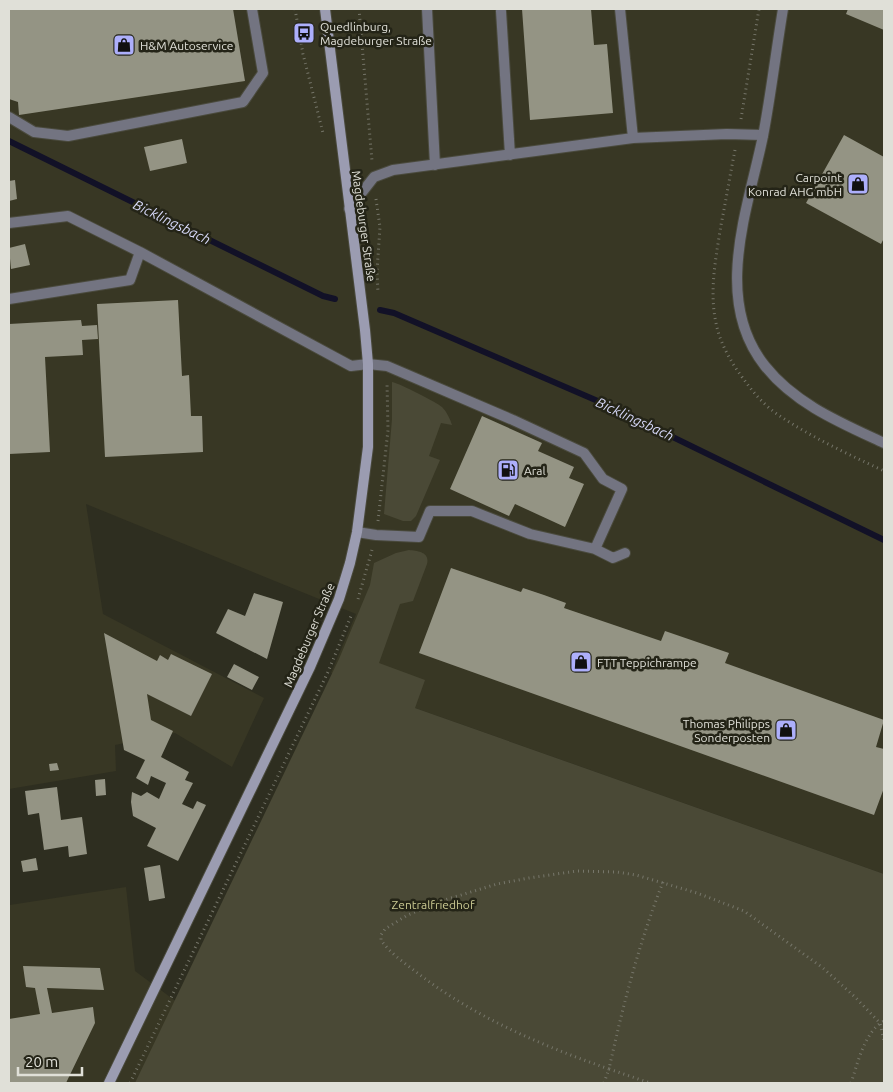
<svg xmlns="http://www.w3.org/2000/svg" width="893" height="1092" font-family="Ubuntu,sans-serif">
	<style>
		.built { fill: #383724 }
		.green { fill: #4a4936 }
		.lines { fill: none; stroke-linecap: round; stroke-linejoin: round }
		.stream { stroke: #121127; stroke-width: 6 }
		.building { fill: #949484 }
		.lane-casing { stroke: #4a4a3d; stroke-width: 12 }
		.street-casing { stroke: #4a4a3d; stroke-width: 12 }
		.secondary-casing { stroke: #4a4a3d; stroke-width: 12 }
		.path { stroke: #76766a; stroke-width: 3; stroke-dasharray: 1 4; stroke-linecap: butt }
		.lane { stroke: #737481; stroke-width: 10 }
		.street { stroke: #737481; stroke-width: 10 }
		.secondary { stroke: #9b9cb1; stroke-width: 10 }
		.labels { text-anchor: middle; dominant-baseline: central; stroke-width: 5; stroke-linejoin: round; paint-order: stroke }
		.poi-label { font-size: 12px; fill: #e0e0d8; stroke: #242417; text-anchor: start }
		.street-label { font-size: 12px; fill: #e0e0d8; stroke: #242417 }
		.park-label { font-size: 12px; fill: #cac992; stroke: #242417 }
		.water-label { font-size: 14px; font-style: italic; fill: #d7d9f9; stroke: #242417 }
	</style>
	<rect width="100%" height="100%" fill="#2e2e20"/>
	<path class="built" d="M9,9H884V874L415,708L342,679L331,673L356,614L86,504L103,614L264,698L232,767L175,733L115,745L116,771L9,789Z
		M126,887L135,971L185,1008L197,1083H9V897L10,905Z"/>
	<path class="green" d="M392,382C401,384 436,402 442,407C447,412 450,419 452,425L441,423L429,456L440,460L416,516L411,521H403L384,514L392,419Z
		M409,550C418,551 430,552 427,564L413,601L400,604L379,663L425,680L415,708L884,874V1083H135L339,659L370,585L374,563L396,553Z"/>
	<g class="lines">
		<path class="stream" d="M9,141L323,296L335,299
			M380,310L394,313L607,405L884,540"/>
	</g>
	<path class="building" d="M9,9H233L245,81L19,115L18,102L9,99Z
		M522,9H591L594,45L607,44L613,113L530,120Z
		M848,9H884V30L846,14Z
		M844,135L884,157V238L881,244L806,203Z
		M182,139L187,163L150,171L144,147Z
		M15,180L17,199L9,201V181Z
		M25,244L30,265L11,269L9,248Z
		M178,300L182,376L189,375L191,416H202L203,452L105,457L97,304Z
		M81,320L82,326L97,325L98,339L82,340L83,355L45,357L50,452L9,454V324Z
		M482,416L542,443L538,451L574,467L569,478L584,484L565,527L515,504L509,516L450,489Z
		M451,568L521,592L523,588L544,595L566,603L564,608L661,641L665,631L729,653L725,663L884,720L876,747L884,749V788L874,815L419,653Z
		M254,593L283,602L267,659L216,633L228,609L245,616Z
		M104,633L157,661L160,655L168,660L171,654L212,674L191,716L147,694L151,720L173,731L161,757L189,772L185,780L193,783L182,804L193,809L197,801L206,805L178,861L147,846L156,828L133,816L131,802L132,792L141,796L147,792L159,799L166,783L151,776L148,785L136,778L145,760L124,750Z
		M234,664L259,677L252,690L227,677Z
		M57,763L59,770L50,771L49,764Z
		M105,779L106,795L96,796L95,780Z
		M57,787L61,820L82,817L87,854L69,857L68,846L44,850L39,813L28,815L25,791Z
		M36,858L38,870L23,872L21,861Z
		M160,865L165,898L149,901L144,868Z
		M23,966L100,968L104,990L47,988L52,1013L93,1007L95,1023L66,1083H9V1019L40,1014L35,988L26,987Z"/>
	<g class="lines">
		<g class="lane-casing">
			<path id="lane" d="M427,9L435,165
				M620,9L633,138
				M501,11L510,155
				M9,117L34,132L68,136L243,102L263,73L252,9
				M349,209L374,177L393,170L633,138L727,134L763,135
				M9,223L68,216L140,252L351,366L368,364L387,366L513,420L584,453L603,479L622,489L595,549L530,534L472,511H430L419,537L376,535L357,532
				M9,299L130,280L140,252
				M595,549L613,558L625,553"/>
		</g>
		<g class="street-casing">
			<path id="street" d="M783,9C776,51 771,94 763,136C748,209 712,300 765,366C795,404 841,423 884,443"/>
		</g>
		<g class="secondary-casing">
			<path id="secondary" d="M109,1083L310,667L339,599L350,563L357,532L368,447V364L365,330L325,9"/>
		</g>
		<path class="path" d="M295,9L303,54L323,133
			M359,9L372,161
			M741,119L759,9
			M735,150C730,175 726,200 721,225C716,257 709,291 716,323C720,344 732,364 745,381C755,395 768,409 783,418C815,439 850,455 884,471
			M376,199L380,227L377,271L378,293
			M378,521L388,430L387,383
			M358,599L372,550
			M663,882C639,943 623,1005 609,1069C540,1045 472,1016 415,971C403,962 389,952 381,940V935L385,929L406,916L435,903L497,884L529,878L577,871L617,872L636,875L697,893L744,911L823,968L855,997L880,1023L884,1041
			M130,1083L328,672L351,616
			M604,1083L609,1069L650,1083
			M851,1083C858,1063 864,1032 884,1021"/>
		<use href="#lane" class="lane"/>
		<use href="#street" class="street"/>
		<use href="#secondary" class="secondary"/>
	</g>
	<defs>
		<g id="bus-square" transform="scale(1.125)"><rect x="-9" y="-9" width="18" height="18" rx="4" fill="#adaffb" stroke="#242417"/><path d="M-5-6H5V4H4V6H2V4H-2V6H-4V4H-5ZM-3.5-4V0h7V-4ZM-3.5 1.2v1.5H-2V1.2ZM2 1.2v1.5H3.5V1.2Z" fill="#111"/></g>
		<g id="shop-square" transform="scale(1.125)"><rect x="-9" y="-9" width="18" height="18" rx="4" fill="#adaffb" stroke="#242417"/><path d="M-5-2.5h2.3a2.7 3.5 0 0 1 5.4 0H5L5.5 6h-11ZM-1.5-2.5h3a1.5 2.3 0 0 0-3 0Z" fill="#111"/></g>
		<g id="fuel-square" transform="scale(1.125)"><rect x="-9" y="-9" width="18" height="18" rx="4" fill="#adaffb" stroke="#242417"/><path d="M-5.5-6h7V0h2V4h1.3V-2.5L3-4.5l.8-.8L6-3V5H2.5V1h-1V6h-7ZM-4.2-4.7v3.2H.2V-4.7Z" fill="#111"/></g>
	</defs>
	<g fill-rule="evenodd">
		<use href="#bus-square" x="304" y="33"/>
		<use href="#shop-square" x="124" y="45"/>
		<use href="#shop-square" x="858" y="184"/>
		<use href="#fuel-square" x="508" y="470"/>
		<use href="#shop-square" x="581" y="662"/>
		<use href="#shop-square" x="786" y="730"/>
	</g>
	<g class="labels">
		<g class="poi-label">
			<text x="320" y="26">Quedlinburg,<tspan x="320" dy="14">Magdeburger Straße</tspan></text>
			<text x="140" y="45">H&amp;M Autoservice</text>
			<text x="842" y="177" text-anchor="end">Carpoint<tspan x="842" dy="14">Konrad AHG mbH</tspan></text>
			<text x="524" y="470">Aral</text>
			<text x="597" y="662">FTT Teppichrampe</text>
			<text x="770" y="723" text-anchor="end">Thomas Philipps<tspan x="770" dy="14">Sonderposten</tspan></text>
		</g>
		<g class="street-label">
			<text transform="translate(364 226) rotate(82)">Magdeburger Straße</text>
			<text transform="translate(309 635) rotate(-67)">Magdeburger Straße</text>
		</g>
		<g class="park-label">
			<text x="433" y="904">Zentralfriedhof</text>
		</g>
		<g class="water-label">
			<text transform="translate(172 222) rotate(26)">Bicklingsbach</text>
			<text transform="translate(635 419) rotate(25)">Bicklingsbach</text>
		</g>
	</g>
	<rect width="893" height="1092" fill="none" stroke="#e0e0d8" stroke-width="20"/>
	<path d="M18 1067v8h64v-8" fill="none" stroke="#e0e0d8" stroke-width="2.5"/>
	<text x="25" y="1067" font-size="15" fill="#e0e0d8" stroke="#242417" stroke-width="4" paint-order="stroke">20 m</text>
</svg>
